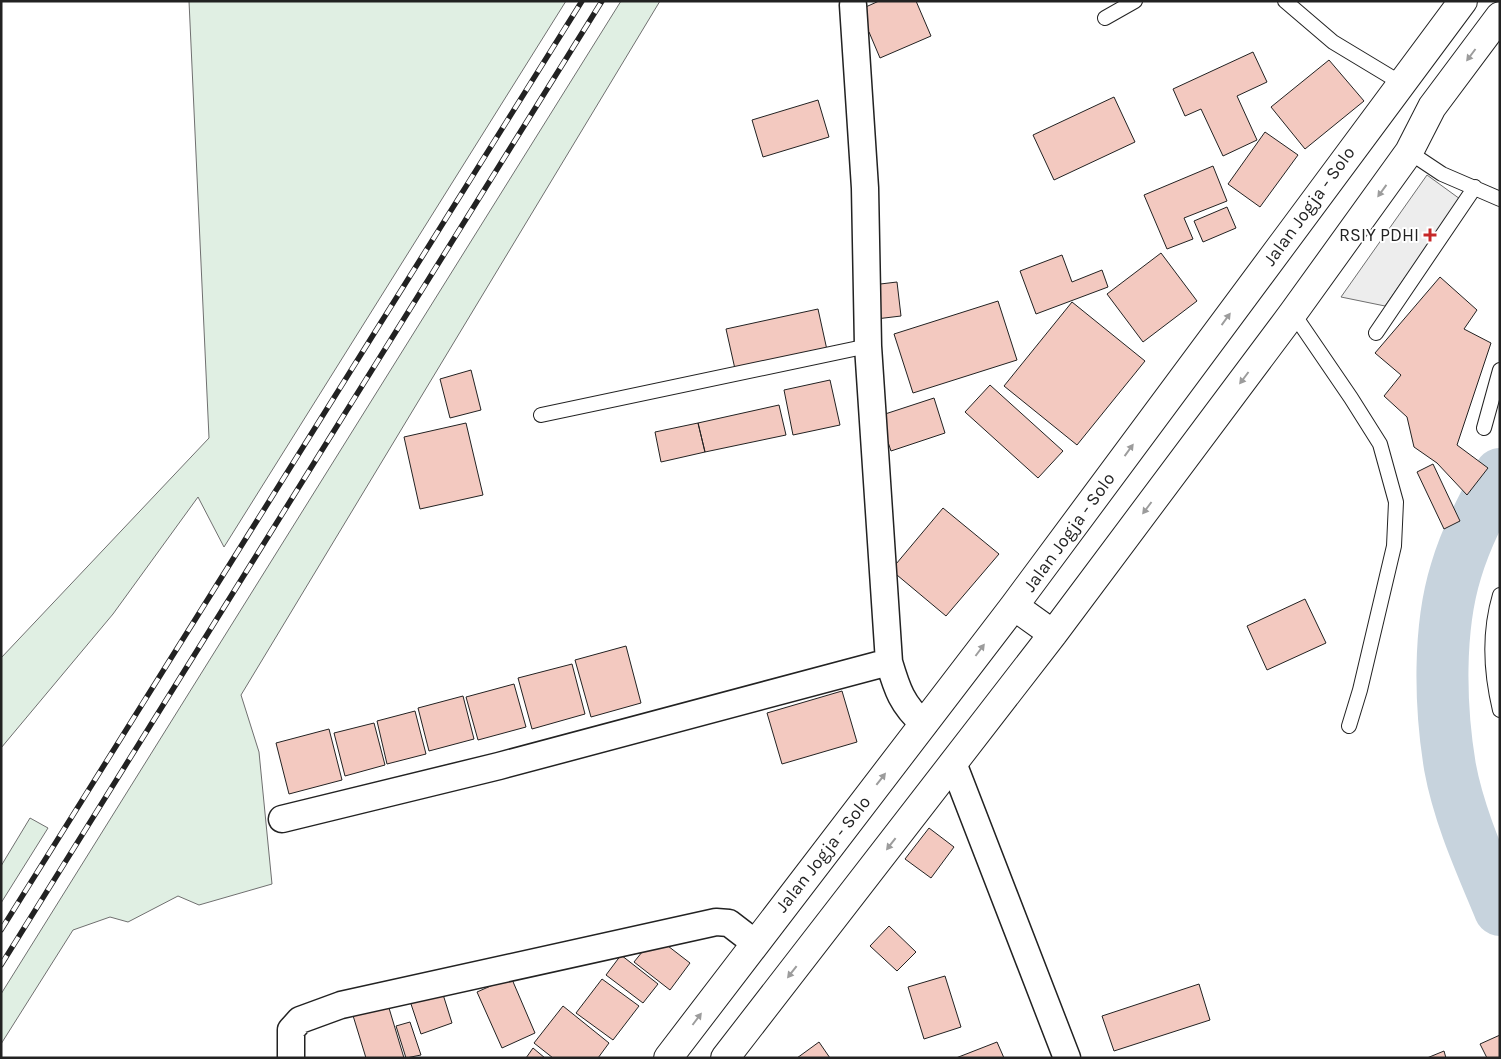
<svg xmlns="http://www.w3.org/2000/svg" width="1501" height="1059" font-family="Karla,sans-serif">
	<style>
		.green { fill: #e0efe3; stroke: #6f6f6f }
		.parking { fill: #ededed; stroke: #6f6f6f }
		.lines { fill: none; stroke-linecap: round; stroke-linejoin: round }
		.river { stroke: #c7d3dd; stroke-width: 52 }
		.building { fill: #f3c9c0; stroke: #222 }
		.service-casing { stroke: #222; stroke-width: 16 }
		.minor-casing { stroke: #222; stroke-width: 29 }
		.trunk-casing { stroke: #222; stroke-width: 30 }
		.service { stroke: #fff; stroke-width: 14 }
		.minor { stroke: #fff; stroke-width: 26 }
		.trunk { stroke: #fff; stroke-width: 28 }
		.rail-casing { stroke: #222; stroke-width: 5.5 }
		.rail { stroke: #fff; stroke-width: 4; stroke-dasharray: 11; stroke-linecap: butt }
		.oneway { fill: #9c9c9c }
		.poi-dot { fill: #c62828; stroke: #fff; stroke-width: 2 }
		.labels { text-anchor: middle; dominant-baseline: central; stroke-width: 4; stroke-linejoin: round; paint-order: stroke }
		.street-label { font-size: 18px; fill: #222; stroke: #fff }
		.poi-label { font-size: 18px; fill: #222; stroke: #fff; text-anchor: end }
	</style>
	<rect width="100%" height="100%" fill="#fff"/>
	<path class="green" d="M189,1H566L224,547L198,497L113,614L1,748V658L209,438Z
		M621,1H660L241,695L259,752L272,884L199,905L178,896L128,922L110,917L73,930L1,1044V994Z
		M30,818L48,828L1,903V866Z"/>
	<path class="parking" d="M1427,175L1460,199L1385,306L1341,297Z"/>
	<g class="lines">
		<path class="river" d="M1500,474C1483,505 1466,537 1456,571C1438,629 1440,707 1450,767C1459,816 1481,864 1500,910"/>
	</g>
	<path class="building" d="M879,1H916L931,36L880,58L869,32L864,34L859,10Z
		M1253,52L1267,82L1237,96L1257,140L1223,156L1201,109L1185,116L1173,89Z
		M1329,60L1364,101L1305,149L1271,107Z
		M1114,97L1135,142L1054,180L1033,135Z
		M818,100L829,137L763,157L752,120Z
		M1265,132L1298,155L1260,207L1228,184Z
		M1213,166L1227,201L1184,218L1193,239L1167,249L1144,195Z
		M1227,207L1236,228L1203,242L1194,221Z
		M1161,253L1197,301L1143,342L1107,294Z
		M1062,255L1072,282L1102,270L1108,287L1036,314L1020,271Z
		M1440,277L1477,310L1464,329L1491,343L1457,445L1488,468L1467,495L1437,463L1414,447L1407,417L1384,396L1401,375L1375,353Z
		M897,282L901,316L876,319L872,285Z
		M998,301L1017,360L913,393L894,334Z
		M1072,302L1145,361L1077,445L1004,386Z
		M818,309L827,350L735,369L726,329Z
		M471,370L481,410L450,418L440,379Z
		M830,380L840,425L793,435L784,390Z
		M990,385L1063,451L1038,478L965,412Z
		M934,398L945,433L891,451L879,416Z
		M779,405L786,435L705,452L698,423Z
		M466,423L483,495L420,509L404,437Z
		M698,423L705,452L661,462L655,432Z
		M1433,464L1460,521L1444,529L1417,472Z
		M943,508L999,554L946,616L891,570Z
		M1305,599L1326,643L1267,670L1247,626Z
		M626,646L641,703L591,717L575,660Z
		M572,664L585,714L532,729L518,678Z
		M514,684L526,727L478,740L466,697Z
		M842,691L857,742L782,764L767,713Z
		M463,696L474,739L429,751L418,708Z
		M415,711L426,754L387,764L377,721Z
		M374,723L385,765L345,776L334,733Z
		M329,729L342,780L289,794L276,743Z
		M929,828L954,847L931,878L905,859Z
		M889,926L916,952L897,971L870,946Z
		M655,936L690,963L670,990L634,962Z
		M621,955L658,984L643,1003L606,975Z
		M945,976L961,1027L924,1039L908,987Z
		M511,977L535,1033L502,1048L477,992Z
		M602,979L639,1006L613,1040L576,1013Z
		M1199,984L1210,1020L1114,1051L1102,1016Z
		M441,988L452,1023L421,1034L409,998Z
		M386,998L404,1058H366L351,1009Z
		M563,1006L609,1043L598,1058H553L534,1043Z
		M410,1022L421,1055L406,1058L396,1026Z
		M1500,1035V1058H1487L1480,1044Z
		M819,1042L830,1058H797Z
		M997,1042L1004,1058H956Z
		M533,1048L545,1058H526Z
		M1444,1051L1446,1058H1427Z"/>
	<g class="lines">
		<g class="service-casing">
			<path id="service" d="M1285,1L1333,42L1401,83
				M1105,18L1135,1
				M1409,152L1442,174L1500,199
				M1293,313L1351,398L1380,444L1396,502L1394,546L1360,690L1349,726
				M1376,333L1475,187
				M541,415L868,346
				M1484,428L1500,370
				M1500,595C1489,632 1491,673 1500,710"/>
		</g>
		<g class="minor-casing">
			<path id="minor" d="M853,5L865,188L868,346L889,662C897,689 902,705 924,724
				M953,763L1067,1058
				M282,819L499,766L889,662
				M291,1058V1030L300,1020L341,1005L716,922L729,923L755,943"/>
		</g>
		<g class="trunk-casing">
			<path id="trunk" d="M1014,606L1053,634
				M668,1058L1014,606L1463,1
				M725,1058L1053,634L1293,313L1409,152L1432,107L1500,16"/>
		</g>
		<use href="#service" class="service"/>
		<use href="#minor" class="minor"/>
		<use href="#trunk" class="trunk"/>
		<g class="rail-casing">
			<path id="rail" d="M1,930L582,1
				M1,965L602,1"/>
		</g>
		<use href="#rail" class="rail"/>
	</g>
	<defs><path id="oneway-solid" d="M-6-.8H1V-3.2L6.5 0L1 3.2V.8H-6Z" transform="scale(1.25)"/></defs>
	<g class="oneway">
		<use href="#oneway-solid" transform="translate(1471 55) rotate(127)"/>
		<use href="#oneway-solid" transform="translate(1382 191) rotate(126)"/>
		<use href="#oneway-solid" transform="translate(1226 319) rotate(-54)"/>
		<use href="#oneway-solid" transform="translate(1244 378) rotate(127)"/>
		<use href="#oneway-solid" transform="translate(1129 450) rotate(-54)"/>
		<use href="#oneway-solid" transform="translate(1147 508) rotate(127)"/>
		<use href="#oneway-solid" transform="translate(980 650) rotate(-53)"/>
		<use href="#oneway-solid" transform="translate(881 779) rotate(-52)"/>
		<use href="#oneway-solid" transform="translate(891 844) rotate(128)"/>
		<use href="#oneway-solid" transform="translate(792 972) rotate(128)"/>
		<use href="#oneway-solid" transform="translate(697 1019) rotate(-53)"/>
	</g>
	<path class="poi-dot" d="M1427.5 227.5h5v5h5v5h-5v5h-5v-5h-5v-5h5z"/>
	<g class="labels">
		<g class="street-label">
			<text transform="translate(1309 206) rotate(-54)">Jalan Jogja - Solo</text>
			<text transform="translate(1069 532) rotate(-54)">Jalan Jogja - Solo</text>
			<text transform="translate(823 854) rotate(-52)">Jalan Jogja - Solo</text>
		</g>
		<g class="poi-label">
			<text x="1419" y="235">RSIY PDHI</text>
		</g>
	</g>
	<rect width="1501" height="1059" fill="none" stroke="#222222" stroke-width="5"/>
</svg>
